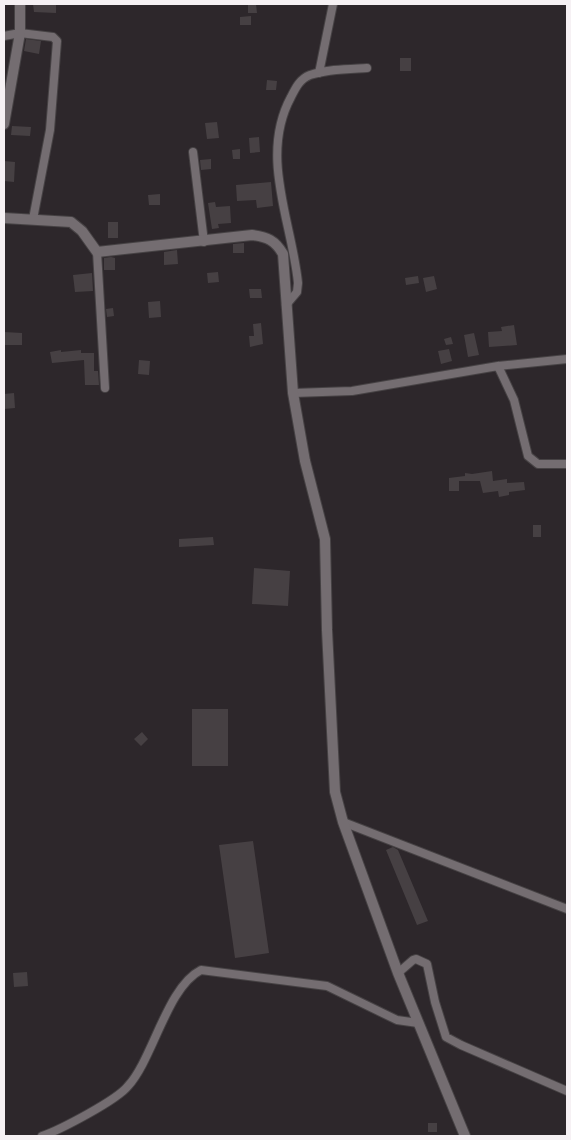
<svg xmlns="http://www.w3.org/2000/svg" width="571" height="1140" font-family="Inter,sans-serif">
	<style>
		.building { fill: #464043 }
		.lines { fill: none; stroke-linecap: round; stroke-linejoin: round }
		.minor-casing { stroke: #464244; stroke-width: 10 }
		.tertiary-casing { stroke: #464244; stroke-width: 12 }
		.minor { stroke: #746d71; stroke-width: 8 }
		.tertiary { stroke: #746d71; stroke-width: 10 }
	</style>
	<rect width="100%" height="100%" fill="#2d272b"/>
	<path class="building" d="M33,4H56V13L34,12Z
		M248,4H256L257,13H248Z
		M251,16V25H240V17Z
		M26,39L41,41L39,54L24,51Z
		M400,58H411V71H400Z
		M267,80L277,81L276,90H266Z
		M217,122L219,138L207,139L205,123Z
		M12,126L31,127L30,136L11,135Z
		M259,137L260,152L250,153L249,138Z
		M240,149V159H233L232,150Z
		M211,159V169L201,170L200,160Z
		M4,161L15,162L14,182L4,181Z
		M271,182L273,206L257,208L256,200L237,201L236,185Z
		M160,194V205H149L148,195Z
		M215,202L216,207L230,206L231,223L218,224L219,228L212,229L208,203Z
		M108,222H118V238H108Z
		M244,243V253H233V244Z
		M177,250L178,264L164,265V252Z
		M111,257L115,258V270H104V258Z
		M218,272L219,282L208,283L207,273Z
		M92,273L93,291L75,292L73,275Z
		M418,276L419,283L406,285L405,278Z
		M434,276L437,289L426,292L423,278Z
		M249,289H261L262,298H250Z
		M160,301L161,317L149,318L148,302Z
		M113,308L114,316L107,317L106,309Z
		M261,323L263,344L250,347L249,336H254L253,324Z
		M514,325L517,345L489,347L488,332L502,331L501,327Z
		M4,332L22,333V345H4Z
		M474,333L479,355L468,357L464,335Z
		M451,337L453,344L446,345L444,339Z
		M449,349L452,361L441,364L438,351Z
		M61,350V352L81,350V353H94V371H98L99,385H85L84,360L52,363L50,352Z
		M139,360L150,361L149,375L138,374Z
		M14,393L15,408L4,409V394Z
		M492,471L493,481L507,479V483L524,482L525,490L509,492V495L499,497L498,491L483,493L480,481H459V491H449V478L465,476V473L472,474Z
		M533,525H541V537H533Z
		M213,537L214,545L179,547V539Z
		M254,568L290,571L288,606L252,604Z
		M192,709H228V766H192Z
		M142,732L148,739L141,746L134,739Z
		M253,841L269,953L235,958L219,845Z
		M393,847L398,850L428,921L417,925L386,850Z
		M27,972L28,986L14,987L13,973Z
		M428,1123H437V1132H428Z"/>
	<g class="lines">
		<g class="minor-casing">
			<path id="minor" d="M4,36L20,33L53,37L57,41L50,130L33,219
				M319,73L333,4
				M193,152L204,242
				M97,252L105,388
				M286,305L297,292L298,283C292,222 259,156 291,97C296,87 300,79 310,75C328,69 349,69 367,68
				M498,366L514,400L528,456L538,464H567
				M293,393L352,391L498,366L567,359
				M343,822L567,909
				M398,973L413,960L416,959L427,964L435,1002L446,1037L461,1045L567,1091
				M42,1136C60,1130 117,1100 128,1086C153,1059 167,987 201,970L327,986L397,1020L418,1023"/>
		</g>
		<g class="tertiary-casing">
			<path id="tertiary" d="M4,124L20,33V4
				M4,218L71,222L82,231L97,252L252,235C267,237 275,240 283,254L293,393L305,461L325,539L327,630L335,792L343,822L398,973L465,1136"/>
		</g>
		<use href="#minor" class="minor"/>
		<use href="#tertiary" class="tertiary"/>
	</g>
	<rect width="571" height="1140" fill="none" stroke="#f6f1f4" stroke-width="10"/>
</svg>
